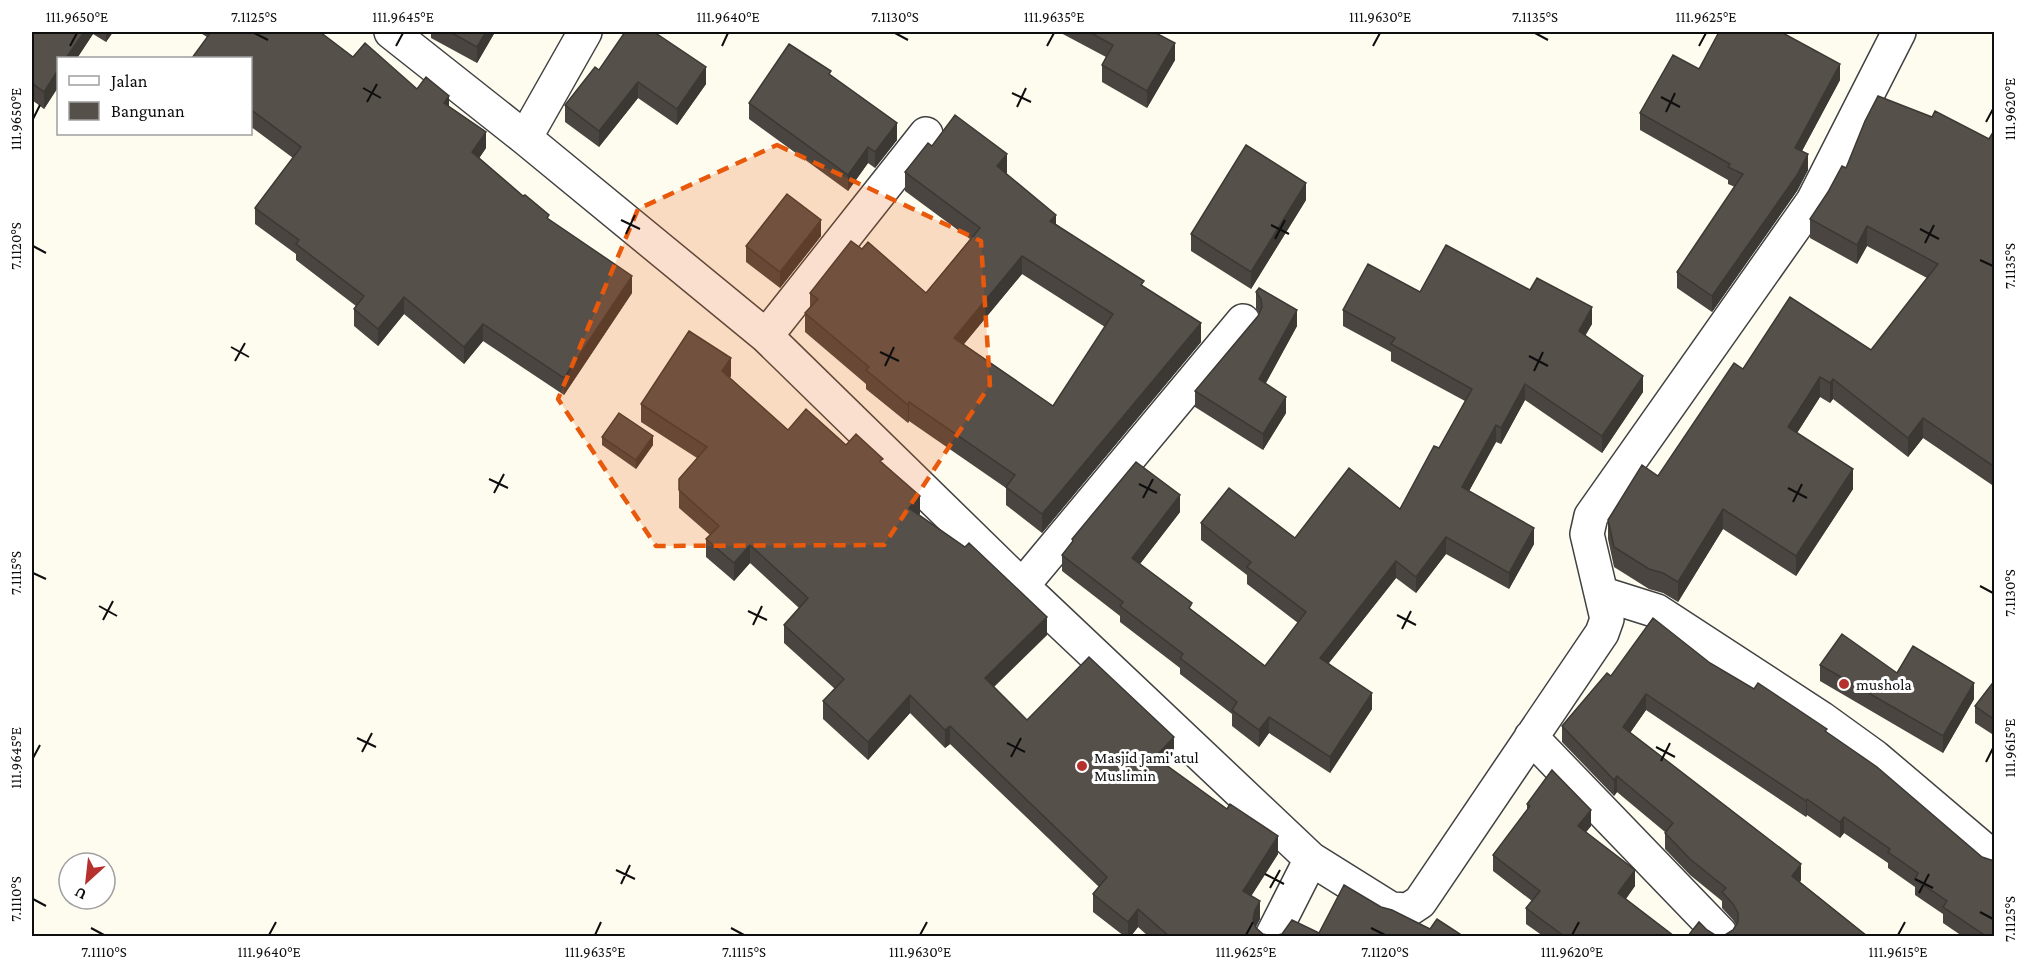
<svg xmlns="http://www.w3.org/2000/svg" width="2026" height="968" font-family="'Crimson Pro',serif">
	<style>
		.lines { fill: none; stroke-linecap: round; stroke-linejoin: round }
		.minor-casing { stroke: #414141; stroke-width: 36 }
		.minor { stroke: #fff; stroke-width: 33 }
		.wall { fill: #4a4540; fill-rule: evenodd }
		.shaded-wall { fill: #3c3834 }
		.building { fill: #56504b; stroke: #3c3834; stroke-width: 1.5; fill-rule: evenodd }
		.marked { fill: #e8590c; fill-opacity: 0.2; stroke: #e8590c; stroke-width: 4.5; stroke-dasharray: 12 8; stroke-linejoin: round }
		.ticks { fill: none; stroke: #0e0e0e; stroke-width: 2 }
		.poi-dot { fill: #b6302d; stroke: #fff; stroke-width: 2 }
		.labels { text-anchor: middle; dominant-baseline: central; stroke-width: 6; stroke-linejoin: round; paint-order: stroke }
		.poi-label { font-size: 16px; fill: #0e0e0e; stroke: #fff; text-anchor: start }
		.neatline { fill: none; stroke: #0e0e0e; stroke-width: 2 }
		.ticks-label { font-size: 15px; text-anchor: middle; fill: #0e0e0e }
	</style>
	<rect width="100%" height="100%" fill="#fefcef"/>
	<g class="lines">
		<g class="minor-casing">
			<path id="minor" d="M391,32L525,138L766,336L1022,586L1311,859L1391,909L1408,910L1420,902L1602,633L1607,619L1587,534L1591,516L1813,201L1899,32
				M525,138L585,32
				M766,336L926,134
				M1022,586L1243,321
				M1603,594L1657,611L1821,718L1875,757L1994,858
				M1531,737L1720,933
				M1272,936L1311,859"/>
		</g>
		<use href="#minor" class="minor"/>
	</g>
	<path class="wall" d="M32,32H113L106,42L93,34L44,109L32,100Z
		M199,32H320L353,57L417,89L449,107L486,148L479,158L632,293L564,395L483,341L464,364L404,314L378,346L354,326V309L356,306L296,260V254L255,224V208L293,158L250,126V58L207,37Z
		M431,32H495L477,63L431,38Z
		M1059,32H1154L1175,60L1147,108L1102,82V65L1106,57Z
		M1699,69L1840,80L1802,151L1808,170L1797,191L1712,312L1677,288V272L1735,187L1728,184V180L1640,130V113Z
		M599,70L706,84L677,125L638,98L599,147L565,122V105Z
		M831,75L897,140L875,168L868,163L848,191L749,119V103Z
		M1995,129V487L1923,438L1908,457L1833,399L1830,403L1820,397L1797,433L1853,489L1796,576L1723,529L1678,602L1663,593L1649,589L1614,567L1608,539V520L1658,476L1743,369L1871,350L1927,278L1867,246L1857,264L1810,238V219L1846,168L1989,139Z
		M932,146L1007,172L1006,174L1056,224L1144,287L1201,342L1042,533L1006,505V488L909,421L908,423L866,389V384L805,332V313L810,309V293L862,249L926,293L970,239L905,191V172ZM1022,274L1105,327L1053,406L964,344Z
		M1306,200L1251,289L1191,251V234Z
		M821,236L780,288L746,262V246Z
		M1256,292L1297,326L1265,384L1286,413L1263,450L1195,407V391L1258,316L1259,313L1256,309Z
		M1420,292L1592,324L1585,335L1643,392L1602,453L1525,400L1501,444L1496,442L1469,491L1534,544L1509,589L1446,554L1416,593L1396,578L1329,663L1372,709L1330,773L1269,733L1259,747L1232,726V714L1180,674V668L1120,622V616L1062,571V555L1072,542V539L1180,512L1140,564L1192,610L1265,666L1298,623L1247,584V575L1201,540V523L1295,538L1400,509L1439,448L1465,401L1391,361V352L1343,326V310Z
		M731,376L730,378L788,430L846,445L883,463L919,515L1047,635L994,687L1027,720L1174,755L1165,764L1278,854L1251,896L1260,919L1256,927L1263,934L1271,936H1148L1138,927L1131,936H1124L1093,912V894L1099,887L950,744L945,748L910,713L868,760L823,719V701L835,689L784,643V625L799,608L750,563L734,581L706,557V539L710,535L679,508V479L697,458L641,422V404Z
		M602,437L653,445L636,469L602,445Z
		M1710,663L1827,732L1995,936H1962L1943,923V914L1915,895V887L1888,868V863L1844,833L1840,838L1807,815L1806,817L1646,710L1630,733L1801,880L1800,882L1867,936H1688L1707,930L1715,935H1725L1733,930L1736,925L1733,920L1722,908V901L1690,875L1665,849V832L1617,792L1614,796L1562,742V726L1611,676Z
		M1820,665L1897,673L1974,699L1943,753L1820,681Z
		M1995,680V736L1975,723V706Z
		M1527,804L1591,826L1586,832L1635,886L1626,899L1674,936H1543L1526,924V908L1532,901L1493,871V855L1527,811Z
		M1995,813V834L1992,832V816Z"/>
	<path class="shaded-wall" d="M84,32H93V34L77,58H66Z
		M106,32H113L106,42Z
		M486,32H495L477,63V47Z
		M1175,43V60L1147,108V91Z
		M1840,64V80L1795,164V148Z
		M706,67V84L677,125V109Z
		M58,70V87L44,109V92Z
		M638,82V98L599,147V131Z
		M449,96V113L444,103Z
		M897,123V140L875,168V152Z
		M486,132V148L472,169V152Z
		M868,147V163L848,191V175Z
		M1007,154V172L997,185V166Z
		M1808,154V170L1797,191L1712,312V296Z
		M1306,183V200L1251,289V272Z
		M1056,215V234L1050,221Z
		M821,220V236L780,288V272Z
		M1867,226V246L1857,264V245Z
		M1022,256V274L954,356V338Z
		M632,276V293L564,395V378Z
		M404,297V314L378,346V329Z
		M1592,307V324L1579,347V331Z
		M1297,310V326L1259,396V379Z
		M1201,323V342L1042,533V514Z
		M483,324V341L464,364V347Z
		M731,358V376L722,389V371Z
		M1643,376V392L1602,453V436Z
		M1820,377V397L1788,447V427Z
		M1833,379V399L1830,403V383Z
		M1525,384V400L1501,444V428Z
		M1286,397V413L1263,450V434Z
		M909,402V421L908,423V405Z
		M1923,418V438L1908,457V438Z
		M1496,425V442L1462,504V487Z
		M653,436V445L636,469V460Z
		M1853,469V489L1796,576V556Z
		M1180,495V512L1132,574V558Z
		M920,496V514L909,526V508Z
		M1723,509V529L1678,602V582Z
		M1534,528V544L1509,589V573Z
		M1446,537V554L1416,593V577Z
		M750,545V563L734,581V563Z
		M1396,561V578L1320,674V658Z
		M1047,617V635L985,695V678Z
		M1974,683V699L1943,753V736Z
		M1372,693V709L1330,773V757Z
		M1646,694V710L1623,743V727Z
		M910,695V713L868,760V742Z
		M1269,717V733L1259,747V730Z
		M950,726V744L945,748V730Z
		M1174,737V755L1155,775V757Z
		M1617,776V792L1614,796V780Z
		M1807,799V815L1806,817V801Z
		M1591,810V826L1578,842V826Z
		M1844,817V833L1840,838V822Z
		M1278,836V854L1243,909V891Z
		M1801,864V880L1792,892V876Z
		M1635,870V886L1618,909V893Z
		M1260,901V919L1255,928L1253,920L1255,910Z
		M1138,909V927L1131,936H1128V922Z"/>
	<path class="building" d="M32,32H84L66,58H58V70L44,92L32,83Z
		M211,32H320L353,57L365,43L417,89L426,77L449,96L444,103L486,132L472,152L523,196L525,195L549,215L547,218L632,276L564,378L483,324L464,347L404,297L378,329L354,309L364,296L296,244L299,240L255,208L301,147L250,109V58H192Z
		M450,32H486L477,47Z
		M625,32H654L706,67L677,109L638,82L599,131L565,105L595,67L599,70Z
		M1089,32H1154L1175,43L1147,91L1102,65L1113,45Z
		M1719,32H1781L1840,64L1795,148L1808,154L1797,175L1712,296L1677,272L1743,174L1728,167L1730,164L1640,113L1673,55L1699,69Z
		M789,44L831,71L829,74L897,123L875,152L868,147L848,175L749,103Z
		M1878,96L1932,117L1935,111L1989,139L1995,129V467L1923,418L1908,438L1833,379L1830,383L1820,377L1788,427L1853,469L1796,556L1723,509L1678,582L1663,573L1649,569L1614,547L1608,520L1642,465L1658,476L1734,363L1743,369L1790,297L1871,350L1938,264L1867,226L1857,245L1810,219L1828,192L1842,166L1846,168L1865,121Z
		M955,115L1007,154L997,166L1056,215L1050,221L1144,281L1141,285L1201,323L1042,514L1006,487L1015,475L909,402L908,405L866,370L869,367L805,313L818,299L810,293L851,241L862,249L868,242L926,293L980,228L905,172L928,143L932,146ZM1022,256L1113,314L1053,406L954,338Z
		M1246,145L1306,183L1251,272L1191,234Z
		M787,194L821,220L780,272L746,246Z
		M1446,245L1530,290L1537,278L1592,307L1579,331L1643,376L1602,436L1525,384L1501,428L1496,425L1462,487L1534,528L1509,573L1446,537L1416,577L1396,561L1320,658L1372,693L1330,757L1269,717L1259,730L1232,710L1237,702L1180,658L1183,654L1120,606L1123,602L1062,555L1073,541L1072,539L1136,462L1180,495L1132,558L1192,603L1189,608L1265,666L1306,612L1247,567L1251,562L1201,523L1229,488L1295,538L1349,468L1400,509L1434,446L1439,448L1472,389L1391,344L1395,338L1343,310L1368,264L1420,292Z
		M1259,288L1297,310L1259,379L1286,397L1263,434L1195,391L1258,316L1262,307L1261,299L1256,292Z
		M689,331L731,358L722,371L788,430L806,409L846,445L856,434L883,459L880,461L920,496L909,508L965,547L969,543L1047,617L985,678L1027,720L1089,657L1174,737L1155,757L1227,809L1230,804L1278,836L1243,891L1260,901L1255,910L1253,920L1256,928L1263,934L1271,936H1169L1138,909L1128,922L1093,894L1107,877L950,726L945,730L910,695L868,742L823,701L844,679L784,625L808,598L750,545L734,563L706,539L719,526L679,490V479L707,447L641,404Z
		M619,413L653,436L636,460L602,437Z
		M1653,618L1710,663L1754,689L1758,683L1827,729L1825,731L1877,767L1982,857L1991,860H1995V936H1986L1943,907L1947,901L1915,879L1918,873L1888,852L1890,849L1844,817L1840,822L1807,799L1806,801L1646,694L1623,727L1801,864L1792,876L1867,936H1688L1699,922L1707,930L1715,935H1725L1733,930L1738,922V913L1733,904L1722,892L1726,888L1690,859L1665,833L1673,823L1617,776L1614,780L1562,726L1607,673L1611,676Z
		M1842,634L1897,673L1913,646L1974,683L1943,736L1820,665Z
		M1995,680V720L1975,706Z
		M1552,770L1591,810L1578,826L1635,870L1618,893L1674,936H1564L1526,908L1540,891L1493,855L1530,806L1527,804Z
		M1344,885L1381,907L1392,910L1430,929L1437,919L1463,936H1273L1282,934L1292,920L1319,933Z"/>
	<path class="marked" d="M777,145L981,241L990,385L884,545L656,546L558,399L638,209Z"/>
	<path class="ticks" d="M254,33L268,40M895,33L908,40M1535,33L1548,40M70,46L77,33M396,46L403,33M722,46L728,33M1047,46L1054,33M1373,46L1380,33M1699,46L1706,33M363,88L381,98M1012,93L1031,102M1661,97L1680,107M367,102L377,84M1017,107L1026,88M1666,112L1675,93M33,119L40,105M1986,122L1993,109M621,220L640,229M1271,225L1289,234M1920,229L1939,239M626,234L635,215M1275,239L1285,220M1925,243L1934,225M33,246L46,253M1980,260L1993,266M231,347L249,357M880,352L899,361M1529,356L1548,366M235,361L245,343M885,366L894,347M1534,371L1543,352M489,479L508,488M1139,484L1157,493M1788,488L1807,498M494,493L504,474M1143,498L1153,479M1793,502L1802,484M33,573L46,579M1980,586L1993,593M99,606L117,616M748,611L767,620M1397,615L1416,625M103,620L113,601M753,625L762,606M1402,629L1411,611M357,738L376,747M1007,743L1025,752M1656,747L1675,757M362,752L372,733M1011,757L1021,738M33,758L40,745M1661,761L1670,743M1986,762L1993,748M616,870L635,879M1265,874L1284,884M1915,879L1933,888M621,884L630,865M1270,888L1280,870M1919,893L1929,874M33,899L46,906M1980,912L1993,919M91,928L104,935M731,928L744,935M1371,928L1385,935M269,935L276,922M595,935L601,922M920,935L927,922M1246,935L1253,922M1572,935L1579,922M1898,935L1905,922"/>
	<g class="poi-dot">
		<circle cx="1844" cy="684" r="6"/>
		<circle cx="1082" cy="766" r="6"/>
	</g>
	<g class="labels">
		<g class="poi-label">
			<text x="1856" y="684">mushola</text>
			<text x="1094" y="757">Masjid Jami'atul<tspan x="1094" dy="18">Muslimin</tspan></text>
		</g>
	</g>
	<rect width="2026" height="968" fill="none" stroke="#ffffff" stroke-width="66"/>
	<rect x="57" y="57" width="195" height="78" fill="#ffffff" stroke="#9f9f9f" stroke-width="1.5"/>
	<rect x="69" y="76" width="30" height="9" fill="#ffffff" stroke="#9f9f9f" stroke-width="1.5"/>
	<text x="111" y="87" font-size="18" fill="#0e0e0e">Jalan</text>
	<rect x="69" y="102" width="30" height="18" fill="#56504b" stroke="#9f9f9f" stroke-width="1.5"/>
	<text x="111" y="117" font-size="18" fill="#0e0e0e">Bangunan</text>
	<g transform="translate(87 881) rotate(207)"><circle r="28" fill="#ffffff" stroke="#9f9f9f" stroke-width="1.5"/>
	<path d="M0-4.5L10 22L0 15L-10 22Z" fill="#b6302d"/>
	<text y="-9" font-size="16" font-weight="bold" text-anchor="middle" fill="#0e0e0e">U</text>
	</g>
	<rect x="33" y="33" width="1960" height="902" class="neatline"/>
	<g class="ticks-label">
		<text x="77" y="22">111.9650°E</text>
		<text x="254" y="22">7.1125°S</text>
		<text x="403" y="22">111.9645°E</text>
		<text x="728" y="22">111.9640°E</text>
		<text x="895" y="22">7.1130°S</text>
		<text x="1054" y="22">111.9635°E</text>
		<text x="1380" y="22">111.9630°E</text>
		<text x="1535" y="22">7.1135°S</text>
		<text x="1706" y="22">111.9625°E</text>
		<text transform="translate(2010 109) rotate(-90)" y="5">111.9620°E</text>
		<text transform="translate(16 119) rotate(-90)" y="5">111.9650°E</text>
		<text transform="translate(16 246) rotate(-90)" y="5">7.1120°S</text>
		<text transform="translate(2010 266) rotate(-90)" y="5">7.1135°S</text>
		<text transform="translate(16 573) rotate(-90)" y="5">7.1115°S</text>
		<text transform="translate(2010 593) rotate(-90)" y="5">7.1130°S</text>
		<text transform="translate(2010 748) rotate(-90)" y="5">111.9615°E</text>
		<text transform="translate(16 758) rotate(-90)" y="5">111.9645°E</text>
		<text transform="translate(16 899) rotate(-90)" y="5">7.1110°S</text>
		<text transform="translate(2010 919) rotate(-90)" y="5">7.1125°S</text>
		<text x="104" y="957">7.1110°S</text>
		<text x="269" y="957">111.9640°E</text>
		<text x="595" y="957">111.9635°E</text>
		<text x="744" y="957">7.1115°S</text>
		<text x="920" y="957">111.9630°E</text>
		<text x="1246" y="957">111.9625°E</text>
		<text x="1385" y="957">7.1120°S</text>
		<text x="1572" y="957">111.9620°E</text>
		<text x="1898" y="957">111.9615°E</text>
	</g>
</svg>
